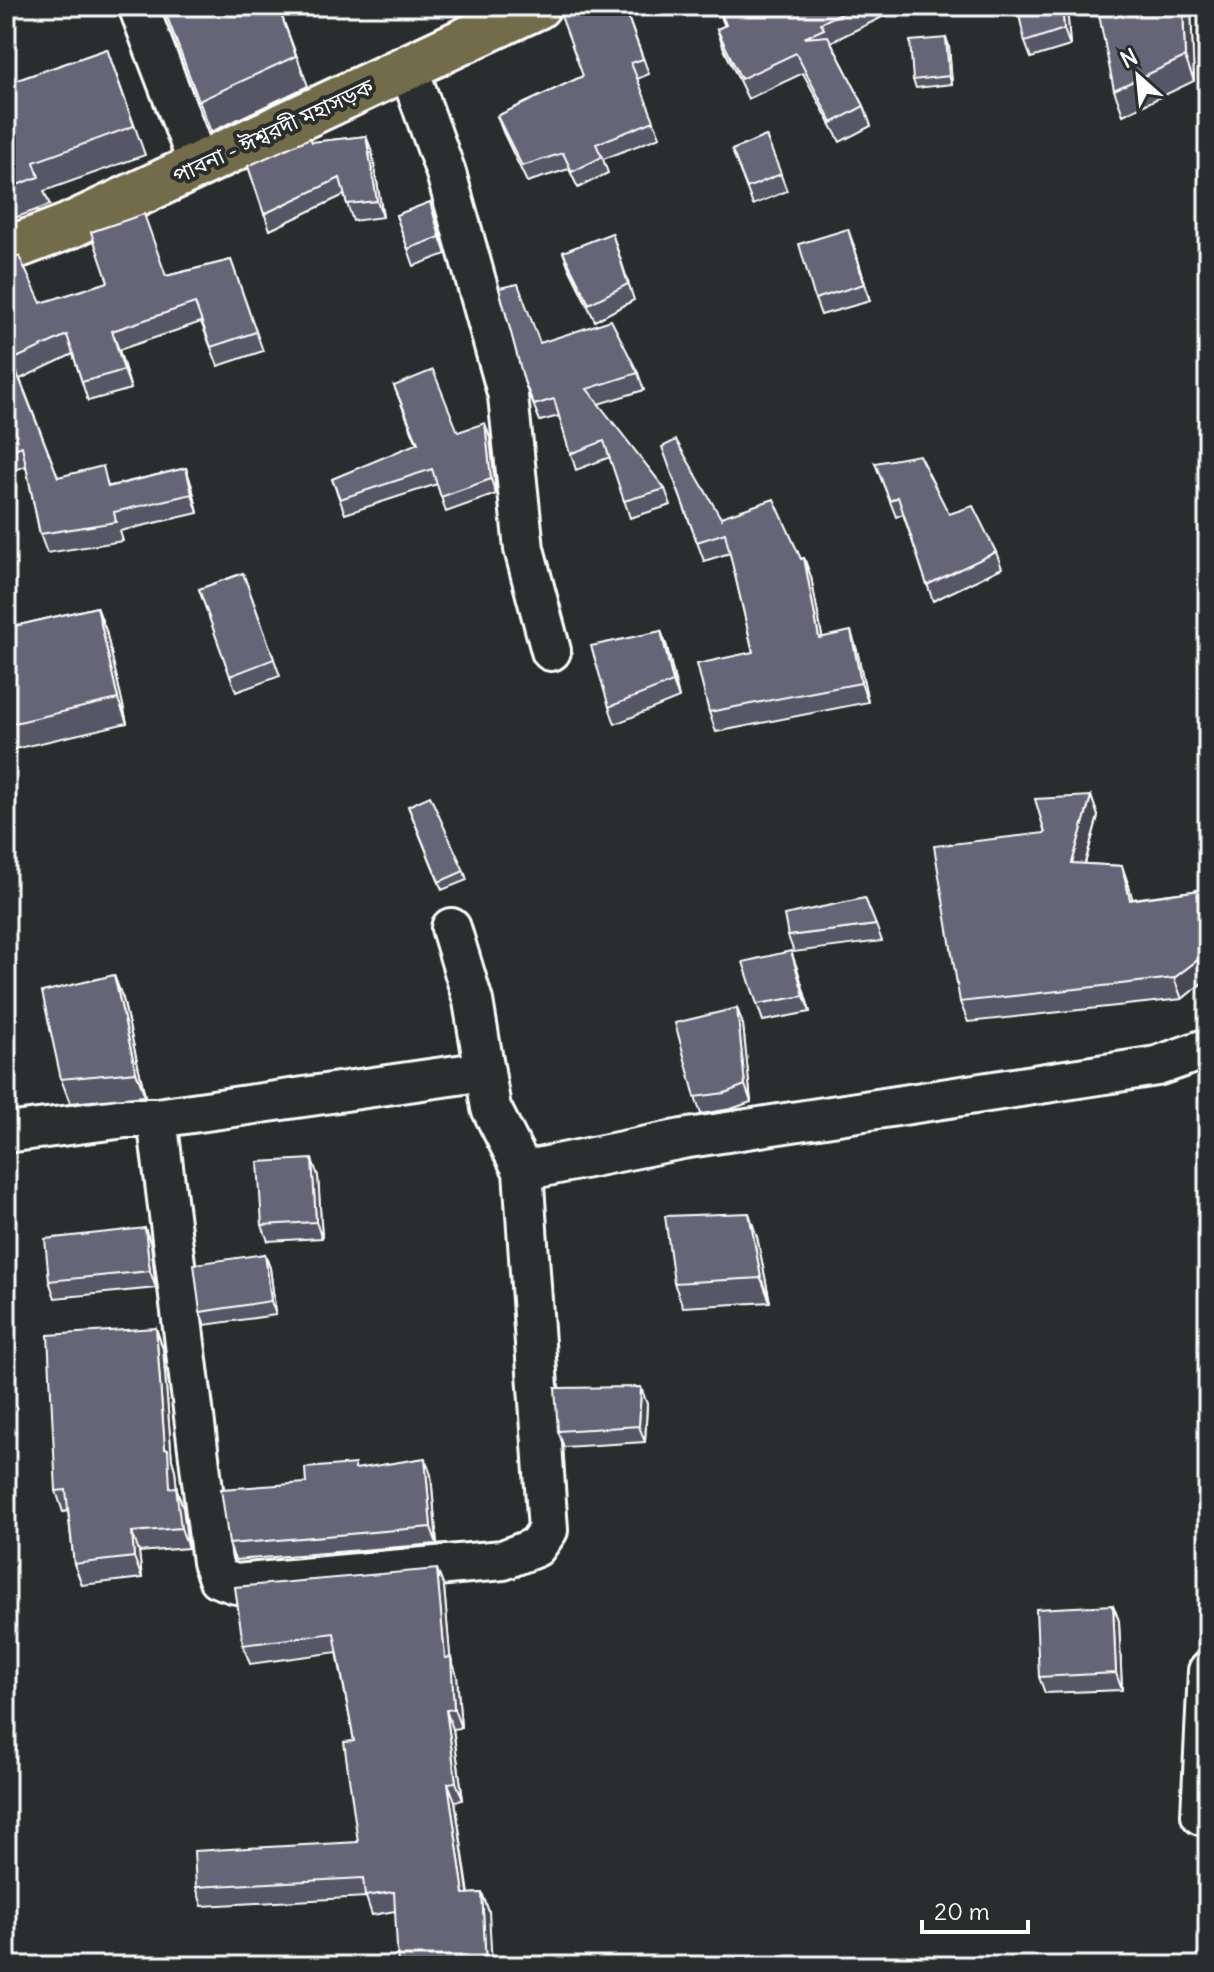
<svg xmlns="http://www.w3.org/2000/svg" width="1214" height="1972" font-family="Delius,'Noto Sans Bengali',sans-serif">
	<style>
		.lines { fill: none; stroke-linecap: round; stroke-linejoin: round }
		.minor-casing { stroke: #fff; stroke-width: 44 }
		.primary-casing { stroke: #fff; stroke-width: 50 }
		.minor { stroke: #2a2d2e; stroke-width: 38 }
		.primary { stroke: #726c4b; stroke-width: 44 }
		.wall { fill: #575766; stroke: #fff; stroke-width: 2 }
		.shaded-wall { fill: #474753; stroke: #fff; stroke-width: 2 }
		.building { fill: #656577; stroke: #fff; stroke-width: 2 }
		.labels { text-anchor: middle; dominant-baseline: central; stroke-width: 8; stroke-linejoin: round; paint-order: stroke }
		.street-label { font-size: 22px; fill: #fff; stroke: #2a2d2e }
	</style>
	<rect width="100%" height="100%" fill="#2a2d2e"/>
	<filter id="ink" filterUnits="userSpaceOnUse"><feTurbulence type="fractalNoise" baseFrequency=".0125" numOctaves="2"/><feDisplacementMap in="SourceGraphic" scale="16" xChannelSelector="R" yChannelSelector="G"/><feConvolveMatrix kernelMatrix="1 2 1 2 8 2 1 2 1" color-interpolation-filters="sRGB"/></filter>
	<g filter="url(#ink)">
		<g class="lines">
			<g class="minor-casing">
				<path id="minor" d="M138,6L199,166
					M408,67L446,173L508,396L524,549L551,651
					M451,928L473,1001L491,1108L523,1171L682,1139L1157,1066L1208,1048
					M157,1118L212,1562L218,1578L236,1584L503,1560L536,1547L548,1530L523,1171
					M6,1133L126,1118H157L485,1071
					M1201,1815L1208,1671"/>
			</g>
			<g class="primary-casing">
				<path id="primary" d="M6,250L69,226L538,6"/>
			</g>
			<use href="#minor" class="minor"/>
			<use href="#primary" class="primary"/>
		</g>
		<path class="wall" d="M163,6H278L308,86L211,132Z
			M624,6L649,74L637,79L660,137L603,159L608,173L578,188L569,169L527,182L503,132L497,116L583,76Z
			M716,6H905L831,42L864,106L871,126L840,142L803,73L748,99L724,49L717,29L725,26Z
			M908,6H920L909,11Z
			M1067,6L1070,46L1031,58L1025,42Z
			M1125,6H1190L1191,9L1194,81L1123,115L1114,90Z
			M946,38L949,46L952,84L916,88L913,80Z
			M107,49L145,155L44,191L50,205L6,221V84Z
			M366,136L372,152L383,217L353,221L344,195L270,230L248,166L312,142Z
			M766,136L787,191L753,205L732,150Z
			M430,202L446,254L414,266L396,215Z
			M612,233L634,300L595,321L569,268L563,252Z
			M854,246L870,301L821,315L815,299Z
			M231,260L263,351L218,366L201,322L119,350L131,389L88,401L73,354L20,379L58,477L110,486L186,468L192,487L198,513L120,531L123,541L47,553L40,534L26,466L6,473V262L41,303L166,276Z
			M540,343L638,373L644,390L598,404L665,489L671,505L630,518L610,457L576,470L559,416L540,421L524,381Z
			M394,386L458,432L490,438L496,494L446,512L437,484L345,514L332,479L417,444Z
			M875,463L949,514L996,552L1002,568L933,601L903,514L896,517Z
			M669,466L722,520L801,559L804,558L811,577L822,637L857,650L868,702L716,732L709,712L753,652L730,553L704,561Z
			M243,573L280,676L236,692L199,589Z
			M97,607L106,631L127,723L6,751V628Z
			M661,631L667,647L679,698L615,724L609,707Z
			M1091,796L1098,816L1085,864L1122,866L1132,899L1208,889V978L1182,999L968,1022L960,1002L1045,833Z
			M408,806L464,871L467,880L442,890Z
			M876,925L882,941L794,952L788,936Z
			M797,968L810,1012L763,1021L757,1004Z
			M123,999L145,1096L70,1103L61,1079Z
			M737,1008L743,1025L751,1102L731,1109L701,1114L695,1097Z
			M318,1176L322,1238L268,1241L262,1225Z
			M145,1228L151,1245L156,1288L55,1298L49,1281Z
			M757,1237L770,1302L683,1307L674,1283Z
			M265,1254L270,1268L276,1315L205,1325L200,1312Z
			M156,1328L163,1349L172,1460L175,1470L177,1490L183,1508L188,1548L139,1552L142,1578L82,1585L74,1564L68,1511L63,1512L56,1491Z
			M647,1404L645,1442L564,1447L558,1431Z
			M356,1469L431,1475L437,1544L235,1560L229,1544L306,1483Z
			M444,1587L450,1657L457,1676L461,1728L453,1729L463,1800L455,1801L469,1894L482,1893L489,1912L395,1911L372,1915L366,1897L202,1906L196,1887L358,1842L354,1741L337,1652L250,1664L243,1645Z
			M1113,1605L1119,1621L1122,1690L1045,1693L1039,1677Z"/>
		<path class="shaded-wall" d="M1062,6H1067L1070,46L1064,29Z
			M1183,6H1190L1191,9L1194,81L1185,57Z
			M946,38L949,46L952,84L949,76Z
			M366,136L372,152L383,217L377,201Z
			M430,202L436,219L446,254L440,237Z
			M848,229L854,246L870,301L864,284Z
			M112,331L119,350L131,389L124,370Z
			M485,423L490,438L496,494L491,479Z
			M186,468L192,487L198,513L192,494Z
			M804,558L811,577L826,657L819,638Z
			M97,607L106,631L127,723L118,699Z
			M661,631L667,647L679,698L673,682Z
			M851,631L857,650L868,702L861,683Z
			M1091,796L1098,816L1079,884L1072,863Z
			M1122,866L1129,886L1138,920L1130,900Z
			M791,951L797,968L810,1012L804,996Z
			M1208,952V978L1182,999L1174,978Z
			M114,975L123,999L145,1096L136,1072Z
			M737,1008L743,1025L751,1102L745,1085Z
			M312,1159L318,1176L322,1238L316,1222Z
			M749,1213L757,1237L770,1302L761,1278Z
			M145,1228L151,1245L156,1288L150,1271Z
			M265,1254L270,1268L276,1315L271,1301Z
			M156,1328L163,1349L172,1460L175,1470L177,1490L183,1508L188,1548L181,1528L170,1488L165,1449Z
			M641,1387L647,1404L645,1442L639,1426Z
			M425,1458L431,1475L437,1544L431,1527Z
			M132,1532L139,1552L142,1578L134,1557Z
			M437,1569L444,1587L452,1677L445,1658Z
			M1113,1605L1119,1621L1122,1690L1116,1673Z
			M451,1657L457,1676L461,1728L454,1709Z
			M446,1710L453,1729L463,1800L456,1782Z
			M448,1783L455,1801L471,1913L464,1894Z
			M482,1893L489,1912L492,1966H486Z"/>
		<path class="building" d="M163,6H278L296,56L199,101Z
			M580,6H624L643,59L631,63L654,121L596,144L602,157L572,172L563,153L522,166L497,116L583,76L560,13Z
			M718,6H856L821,23L824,29L804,38L828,36L864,106L832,123L796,53L741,79L717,29L726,25Z
			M1017,6H1062L1064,29L1025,42Z
			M1125,6H1183L1185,57L1114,90L1099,15Z
			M946,38L949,76L913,80L910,41Z
			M107,49L134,126L34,162L39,177L6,189V84Z
			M366,136L377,201L347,204L340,178L264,214L248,166L310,138L312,142Z
			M766,136L781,174L747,188L732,150Z
			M430,202L440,237L408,249L396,215Z
			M144,214L166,276L231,260L256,332L211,347L195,303L112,331L124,370L82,382L67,335L12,360L58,477L103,466L108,487L186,468L192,494L114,512L116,522L40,534L22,446L6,452V262L19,256L41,303L108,282L91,232Z
			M848,229L864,284L815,299L799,244Z
			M612,233L628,284L589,304L563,252Z
			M518,284L540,343L611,320L638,373L587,389L665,489L624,501L604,441L570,454L554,399L534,405L524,381L499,288Z
			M433,370L458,432L485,423L491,479L441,497L432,469L340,499L332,479L418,443L394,386Z
			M676,440L722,520L721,517L774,499L801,559L804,558L819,638L851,631L861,683L709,712L697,664L753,652L725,533L697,542L662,447Z
			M919,455L949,514L973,506L996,552L927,585L898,497L890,501L875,463Z
			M243,573L274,659L230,676L199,589Z
			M97,607L118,699L6,725V628Z
			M661,631L673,682L609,707L591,646Z
			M1208,744V796L1202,746Z
			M430,796L464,871L439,882L408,806Z
			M1091,796L1072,863L1122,866L1130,900L1208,889V952L1174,978L960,1002L934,846L1045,833L1035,799Z
			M865,898L876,925L788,936L784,915Z
			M791,951L804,996L757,1004L743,962Z
			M114,975L136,1072L61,1079L42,992Z
			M737,1008L745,1085L725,1093L695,1097L675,1023Z
			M312,1159L316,1222L262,1225L258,1162Z
			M749,1213L761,1278L674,1283L665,1216Z
			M145,1228L150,1271L49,1281L45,1239Z
			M265,1254L271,1301L200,1312L194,1264Z
			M156,1328L165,1449H168L170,1488L176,1487L181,1528L132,1532L134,1557L74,1564L66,1490L56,1491L48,1335Z
			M641,1387L639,1426L558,1431L555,1388Z
			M425,1458L431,1527L229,1544L221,1489L306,1483L305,1468L355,1464V1469Z
			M437,1569L445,1658L451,1657L454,1709L446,1710L456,1782L448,1783L464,1894L482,1893L486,1966H398L394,1892L365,1896L363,1878L196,1887L194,1851L358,1842L344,1742L354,1741L334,1633L243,1645L235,1587Z
			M1113,1605L1116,1673L1039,1677L1036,1609Z"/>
	</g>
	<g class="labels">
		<g class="street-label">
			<text transform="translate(273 131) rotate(-25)">পাবনা - ঈশ্বরদী মহাসড়ক</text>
		</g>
	</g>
	<rect width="1214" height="1972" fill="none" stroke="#2a2d2e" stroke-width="32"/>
	<rect x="16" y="16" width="1182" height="1940" fill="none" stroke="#fff" stroke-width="3" filter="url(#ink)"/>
	<g transform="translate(1138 76) rotate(333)" stroke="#2a2d2e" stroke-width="6" paint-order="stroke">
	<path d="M0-6L14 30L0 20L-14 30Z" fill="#ffffff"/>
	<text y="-12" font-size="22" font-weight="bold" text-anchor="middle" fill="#ffffff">N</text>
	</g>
	<path d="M922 1920v12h106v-12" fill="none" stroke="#ffffff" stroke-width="4"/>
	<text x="934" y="1920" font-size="24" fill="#ffffff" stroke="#2a2d2e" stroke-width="6" paint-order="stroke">20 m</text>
</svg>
